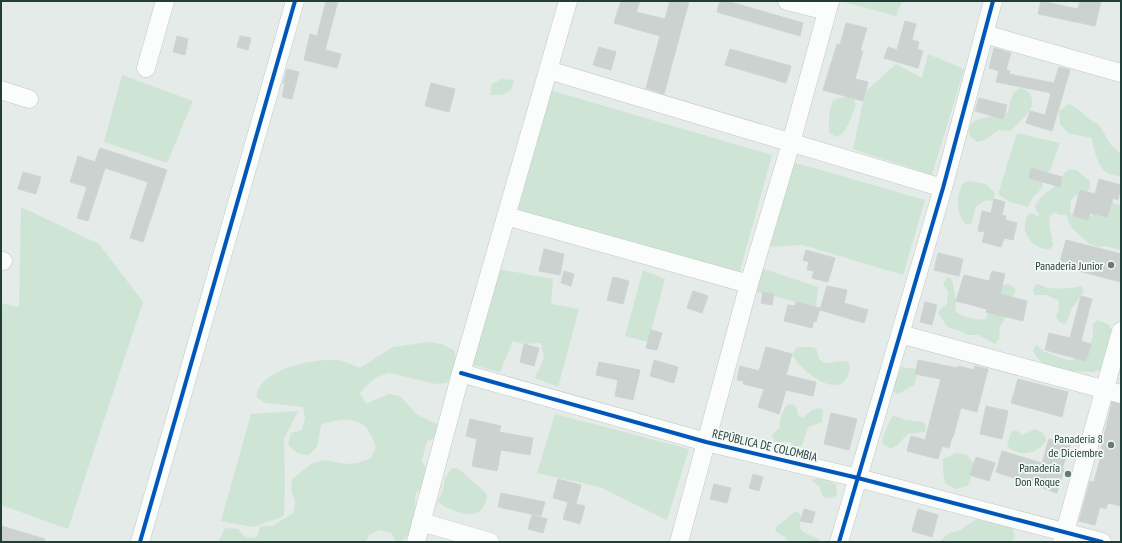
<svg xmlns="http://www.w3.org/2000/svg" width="1122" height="543" font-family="'PT Sans Narrow',sans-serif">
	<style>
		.green { fill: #cee4d5 }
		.building { fill: #ccd2d0; stroke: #ced4d1 }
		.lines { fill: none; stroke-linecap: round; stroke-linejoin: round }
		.minor-casing { stroke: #c2c8c5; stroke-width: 19 }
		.minor { stroke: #fbfcfc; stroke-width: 18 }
		.cycleway-casing { stroke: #f4f9f7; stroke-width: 6 }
		.cycleway { stroke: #0057b8; stroke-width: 4 }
		.poi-dot { fill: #667b75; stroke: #f4f9f7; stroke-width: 1.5 }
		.labels { text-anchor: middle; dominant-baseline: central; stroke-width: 3.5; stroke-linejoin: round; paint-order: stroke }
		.poi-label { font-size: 12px; fill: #223f37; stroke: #f4f9f7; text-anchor: end }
		.street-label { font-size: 12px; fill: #223f37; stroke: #f4f9f7 }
	</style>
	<rect width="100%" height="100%" fill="#e5ebe8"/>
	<path class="green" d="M840,1H902L896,16Z
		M928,54L964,69L932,175L853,149L865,92L896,64L922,78Z
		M122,75L193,101L167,163L104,142Z
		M501,79L514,80L511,90L502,95H490L492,84Z
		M1021,88C1031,91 1035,100 1030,110C1029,113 1013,129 1010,131L999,130L984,140L978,142L973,139L969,134C970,119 976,120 988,117C995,116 1001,114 1008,112C1011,102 1010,92 1021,88Z
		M546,89L772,155L738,278L514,216Z
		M843,97H849L854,99L856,105L848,125L842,134L837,137L829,133V114L833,100Z
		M1069,104L1079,110L1089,119L1099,125L1111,145L1121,154V176C1097,176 1097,156 1091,138L1068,133L1060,124L1059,111Z
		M1017,133L1060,143L1051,168L1044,177L1042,188L1032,198L1028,207L1010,202L998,194Z
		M789,161L925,200L903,275L803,245L766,247Z
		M1069,170H1076L1090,181V187L1087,192L1075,196L1071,200L1070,212C1083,227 1097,211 1110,202L1121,205V250L1105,246L1099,247L1088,243L1071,227L1066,215H1059L1054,212L1050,216L1049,221L1053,245L1050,249C1032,251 1016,227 1030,213L1040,217L1035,207C1040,192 1059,189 1064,173Z
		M969,181L986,184L995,193L994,199L992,201L986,200L976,206L972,223L967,225C955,214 956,196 963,183Z
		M21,207L99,244L143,302L68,529L1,505V303L19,307Z
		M761,268L818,287L816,307L753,291Z
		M498,269L553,279L551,304L579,309L558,387L535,378L544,358L541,343L524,344L513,341L500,372L473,365Z
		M643,270L665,279L648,342L625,336Z
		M947,277L952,279L956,301L955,307L956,312C966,318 973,319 985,320L1000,287C1007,283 1011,284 1016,290L1010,300L1008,312L1000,327L999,339L995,344L978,335H967L963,332L947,327L938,312L947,303L948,291L943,285Z
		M1036,284C1041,284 1043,287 1048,288C1059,289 1070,289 1081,286L1084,291C1080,298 1076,302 1072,308C1069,314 1069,318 1065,324L1059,322L1056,317C1059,310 1060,306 1058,300L1046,295H1035L1033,290Z
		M1097,320L1109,325L1112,330L1105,368L1094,372L1054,371L1040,361L1033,351L1036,345L1045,352L1067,360H1073L1088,349L1093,337V324Z
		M429,342L441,344L454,350C457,364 455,370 447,383L436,384L389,373L377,377L368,384L360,393L366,404L389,394L400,396L416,414L437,424L435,438L427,441L422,460L429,475L425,485L416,493C414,507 415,542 396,542L391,533L380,530L369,535L366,542H218L225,528L238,529L246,538L257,537L260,526H272L293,513L295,501L291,490L292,479L311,464L323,460L346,464L358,463L371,458L376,447C373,440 370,430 363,425C352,416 333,420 321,425L317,447L308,455L297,453L288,445L291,433L302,430L305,418L303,407L266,403L256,397C257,394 258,389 260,386C275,366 314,359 337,360C345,361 353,365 360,368L393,347Z
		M797,347H810L816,348L819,359L824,363C831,363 838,361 846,361L850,364C848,407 802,374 792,354Z
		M901,367L915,369L917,374L914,385L898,394L893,391L895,379Z
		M793,404L797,408L798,415L803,418L812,410L818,408L823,410L822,422C818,424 812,425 809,427C805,431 805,440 801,446L794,447L791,442C784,441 780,443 774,441L772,435L780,427C780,418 782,412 787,405Z
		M298,411L284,439L285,481L284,516L253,527L221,521L251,414Z
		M555,414L689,449L667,520L600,487L537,473Z
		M893,415L905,420L923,422L926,426L925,432L908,434L896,446L891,449L886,446L882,442C883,437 890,418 893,415Z
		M1035,429C1042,432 1045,434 1046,441C1037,455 1019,457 1007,446L1010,435L1014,430L1019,432L1023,436L1024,434Z
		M956,453L967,455L974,464L970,481L967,486L956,489L945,483L943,471V459Z
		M452,468H456L461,471L487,494C486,515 470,518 453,510C447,507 442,507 438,501L443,490L445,478Z
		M820,478L826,479L836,485L837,491L836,496L830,498H825L821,493L820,487L811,480Z
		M796,511L800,514C800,518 800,521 800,525C800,535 814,535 820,540L821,542H788L785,537L775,531L777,526Z
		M980,517L1012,527L1015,537L1011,542H939L949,533L960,530Z"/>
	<path class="building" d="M326,1H338L325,50L341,54L337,68L304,60L310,34L317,36Z
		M621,1H640L636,12L665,19L670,1H689L664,94L646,88L660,36L614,23Z
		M720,1H727L803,23L800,36L717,12Z
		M1041,1L1078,9L1080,1H1101L1095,26L1038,14Z
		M905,21L916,24L912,40L919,42L917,49L923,51L918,68L884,58L888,47L897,50Z
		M846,23L867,28L860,51H863L855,79L868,82L863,101L823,90L837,44L840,45Z
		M177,36L188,39L185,55L173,52Z
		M240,36L251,38L248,50L237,47Z
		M599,47L616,52L611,70L593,65Z
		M994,48L1011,53L1006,69L1010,71L1009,74L1054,83L1059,67L1070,70L1052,131L1026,123L1030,111L1045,115L1051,93L996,82L999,71L989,68Z
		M730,49L791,66L786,83L725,65Z
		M287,69L299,72L292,99L282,97L285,83H283Z
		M431,83L455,89L449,112L425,106Z
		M979,98L1007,105L1003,119L975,111Z
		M100,148L167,170L143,242L130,238L148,182L105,168L88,221L77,218L87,187L70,182L78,156L95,162Z
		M1031,168L1062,177L1060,187L1029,178Z
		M23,172L41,177L36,194L18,189Z
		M1099,179L1121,185L1118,200L1113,198L1107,217L1090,213L1088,220L1073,216L1080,190L1095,194Z
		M994,199L1005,202L1002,215L1006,216L1005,220L1017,223L1013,240L1004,238L1001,247L982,242L985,232L978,231L982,211L991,213Z
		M1066,240L1121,254V282L1059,266Z
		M544,249L564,254L560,275L539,271Z
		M806,250L835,258L828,282L812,278L814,271L807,270L809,262L803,260Z
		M938,253L963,259L959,276L934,270Z
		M564,271L574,274L571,286L561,283Z
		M992,271L1005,274L1000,294L1027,301L1023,321L986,312L987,309L956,301L964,275L989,281Z
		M613,277L629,281L623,304L607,300Z
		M827,286L847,290L844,303L868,310L864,323L820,310Z
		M693,291L708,296L702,313L687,308Z
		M763,292L774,294L772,305L761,303Z
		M1081,296L1092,299L1081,341L1091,344L1086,361L1045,350L1049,333L1070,338Z
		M796,302L820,308L816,322L814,321L812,328L784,321L788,305L795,306Z
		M925,302L937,305L932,325L920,322Z
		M651,330L662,333L657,350L646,348Z
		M524,344L539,348L534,366L520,362Z
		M766,347L792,354L786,375L816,382L813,396L786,390L779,414L758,407L764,389L743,384L744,381L737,380L740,366L759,371Z
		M654,360L678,367L674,383L650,376Z
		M918,360L957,368L958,366L974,370L975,366L988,369L977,412L961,408L953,437H952L949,448L942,446L938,459L907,451L911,436L925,440L941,379L915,374Z
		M599,362L640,370L633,400L615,396L618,380L596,375Z
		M1018,379L1068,392L1062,417L1011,403Z
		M1112,402L1121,404V506L1108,503L1106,509L1100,507L1095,525L1079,521L1090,481L1094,482L1103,449H1101Z
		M986,406L1008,411L1002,439L980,434Z
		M831,413L857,419L849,450L824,444Z
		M470,419L501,426L499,432L533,438L530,455L501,450L497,471L472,466L477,439L466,436Z
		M1049,439L1070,445L1062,469H1064L1057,493L996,472L1002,451L1042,463Z
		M976,457L995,463L989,481L970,475Z
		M753,474L763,477L759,491L749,488Z
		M558,479L581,485L576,504L585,506L580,524L563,519L568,502L553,498Z
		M714,484L731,488L727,503L710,499Z
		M501,493L545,502L541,516L498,507Z
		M804,509L815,512L812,523L800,521Z
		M918,509L938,515L932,537L912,531Z
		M532,515L547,519L543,533L528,529Z
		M1,526L45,539L44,542H1Z"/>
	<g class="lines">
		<g class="minor-casing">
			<path id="minor" d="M787,1L827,11
				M984,34L1121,73
				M146,68L165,1
				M548,70L943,188
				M1,90L29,99
				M506,216L749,284
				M1,261H3
				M900,334L1121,394
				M461,373L706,442L858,478L1102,542
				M421,522L490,542
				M140,542L295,1
				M416,542L461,373L568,1
				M679,542L749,284L791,143L830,1
				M839,542L943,188L993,1
				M1062,542L1121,331"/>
		</g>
		<use href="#minor" class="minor"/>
		<g class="cycleway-casing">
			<path id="cycleway" d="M461,373L706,442L858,478L1102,542
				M140,542L295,1
				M839,542L943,188L993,1"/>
		</g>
		<use href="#cycleway" class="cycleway"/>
	</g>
	<g class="poi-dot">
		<circle cx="1111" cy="265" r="4"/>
		<circle cx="1111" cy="445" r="4"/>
		<circle cx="1068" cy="474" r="4"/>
	</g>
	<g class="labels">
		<g class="poi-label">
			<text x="1103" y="265">Panaderia Junior</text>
			<text x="1103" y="438">Panaderia 8<tspan x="1103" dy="14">de Diciembre</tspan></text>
			<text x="1060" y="467">Panadería<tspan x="1060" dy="14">Don Roque</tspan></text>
		</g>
		<g class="street-label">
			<text transform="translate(765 445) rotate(13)">REPÚBLICA DE COLOMBIA</text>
		</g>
	</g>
	<rect width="1122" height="543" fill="none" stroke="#223f37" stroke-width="4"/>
</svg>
